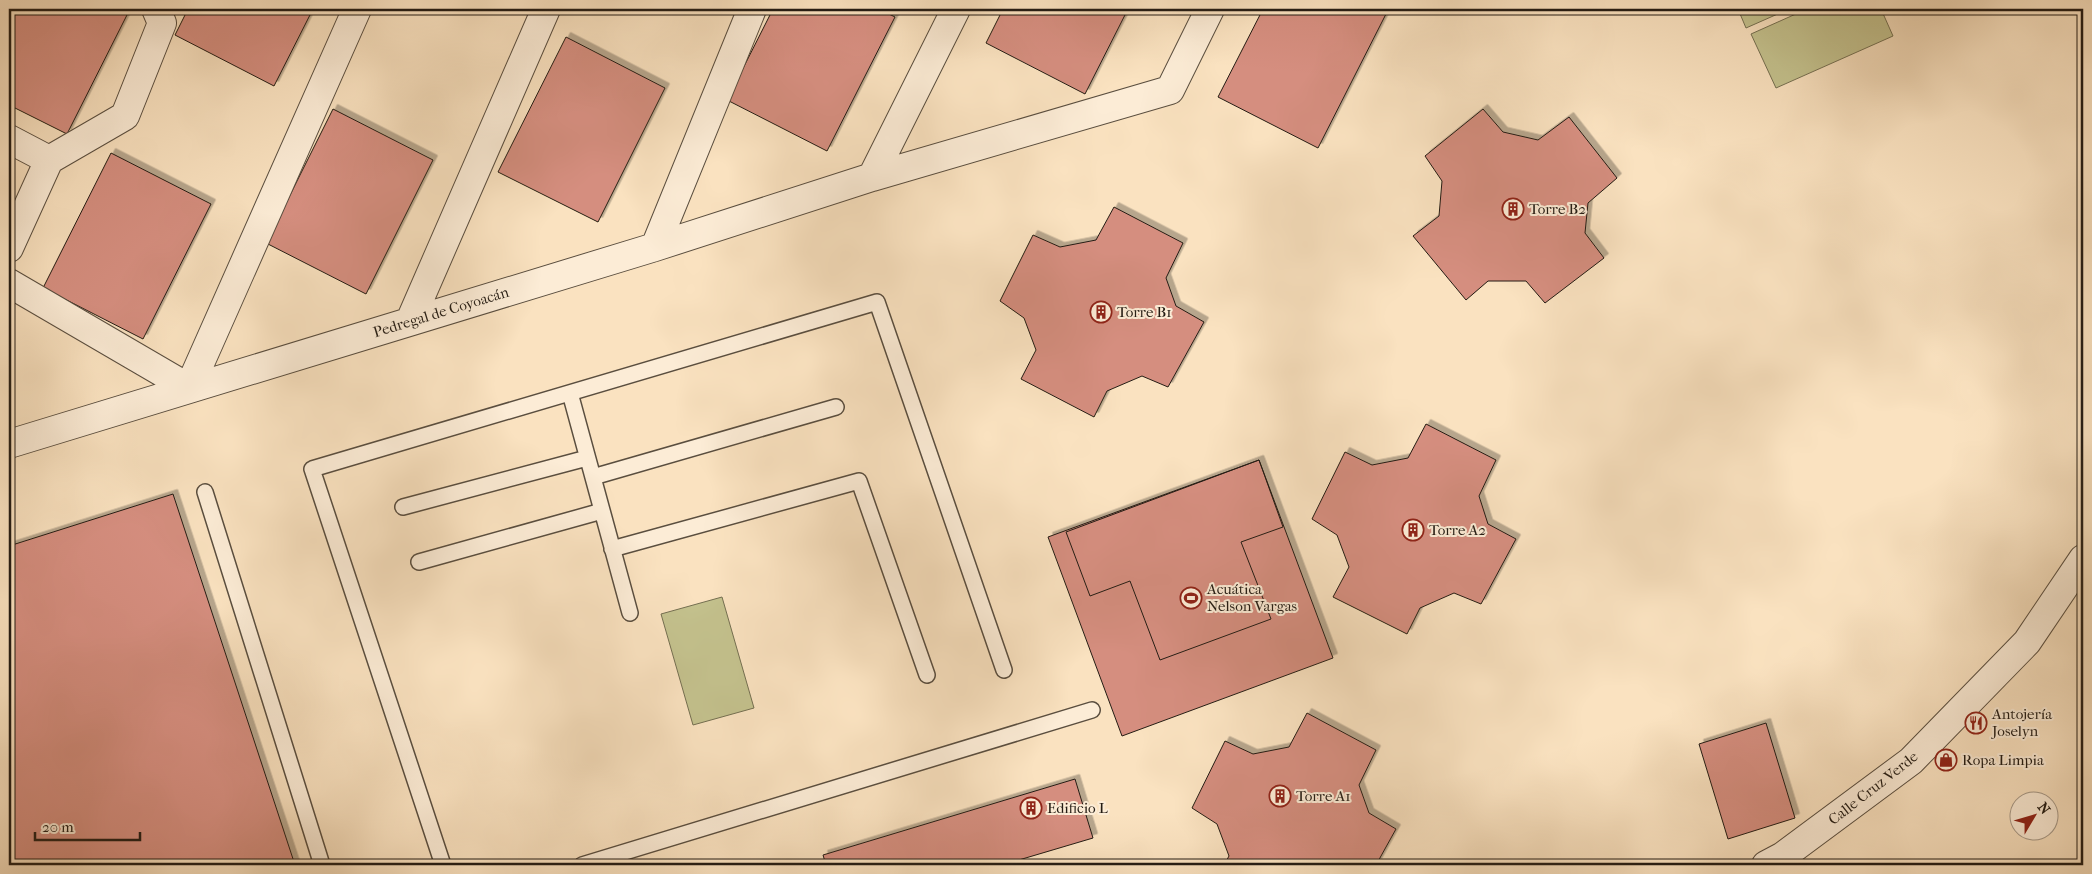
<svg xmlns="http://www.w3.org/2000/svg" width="2092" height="874" font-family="'IM FELL French Canon',serif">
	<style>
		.green { fill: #c4c28e; stroke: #746f51 }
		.building { fill: #d58e7f; stroke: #241c14; filter: url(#shadow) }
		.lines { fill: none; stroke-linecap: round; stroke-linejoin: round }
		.lane-casing { stroke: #5a4e3f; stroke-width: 18 }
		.street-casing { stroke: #5a4e3f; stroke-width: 30 }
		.lane { stroke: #fcecd6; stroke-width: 15 }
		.street { stroke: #fcecd6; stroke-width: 28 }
		.labels { text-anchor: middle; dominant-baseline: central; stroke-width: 4; stroke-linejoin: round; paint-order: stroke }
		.poi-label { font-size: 15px; fill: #241c14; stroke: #fcecd6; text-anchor: start }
		.street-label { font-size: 15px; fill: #241c14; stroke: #fcecd6 }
	</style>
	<defs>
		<filter id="shadow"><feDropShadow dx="4.5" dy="-4.5" stdDeviation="0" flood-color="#0004"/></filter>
	</defs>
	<rect width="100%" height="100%" fill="#fae2c0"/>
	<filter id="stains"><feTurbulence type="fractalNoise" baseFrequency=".004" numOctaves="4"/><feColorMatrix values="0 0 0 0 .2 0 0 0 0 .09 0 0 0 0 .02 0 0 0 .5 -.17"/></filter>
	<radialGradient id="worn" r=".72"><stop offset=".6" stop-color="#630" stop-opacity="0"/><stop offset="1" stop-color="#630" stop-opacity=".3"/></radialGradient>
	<path class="green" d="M1738,9H1789L1746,28Z
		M1807,9H1881L1893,36L1776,88L1751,34Z
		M722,597L754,708L693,725L661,614Z"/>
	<path class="building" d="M9,9H130L67,134L9,105Z
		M188,9H313L274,86L175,35Z
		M773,9H879L895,17L827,151L727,100Z
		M1003,9H1128L1085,94L986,43Z
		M1263,9H1376L1386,14L1318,148L1218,97Z
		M566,37L665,88L598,222L498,172Z
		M333,109L433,160L366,294L266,243Z
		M1483,109L1503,132L1538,140L1569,117L1617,178L1588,203L1585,233L1604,258L1545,303L1526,281H1488L1466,300L1413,236L1439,216L1442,181L1425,156Z
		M111,153L211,204L143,339L43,288Z
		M1114,207L1183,243L1166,278L1176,306L1204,322L1168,387L1142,376L1107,391L1094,417L1021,379L1036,350L1024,318L1000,301L1033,235L1060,247L1096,240Z
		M1426,424L1496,460L1479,496L1488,524L1516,539L1481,604L1454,593L1420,608L1407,634L1333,597L1349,567L1337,535L1312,519L1345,452L1372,465L1408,458Z
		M1259,460L1333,658L1122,736L1048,537Z
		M1259,460L1283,527L1241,542L1271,619L1160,660L1130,581L1090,596L1066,532Z
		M173,494L295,865H9V546Z
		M1307,713L1376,750L1359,785L1369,813L1396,829L1376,865H1224L1229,856L1217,824L1192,808L1225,741L1253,754L1289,747Z
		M1766,723L1795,818L1728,839L1699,744Z
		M1075,779L1093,838L1002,865H826L823,855Z"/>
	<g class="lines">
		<g class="lane-casing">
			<path id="lane" d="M570,393L630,613
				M593,477L836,407
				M205,492L322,865
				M403,507L587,458
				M612,549L859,481L927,675
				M419,562L602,511
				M443,865L312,469L877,302L1004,670
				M582,865L1092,710"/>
		</g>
		<g class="street-casing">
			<path id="street" d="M9,139L49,160L9,248
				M49,160L125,116L162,23L156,9
				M872,177L956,9
				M655,247L752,9
				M9,283L189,388L357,9
				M410,321L546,9
				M9,444L655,247L872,177L1170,90L1210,9
				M1766,865L1783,856L1911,761L2027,642L2083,559"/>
		</g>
		<use href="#lane" class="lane"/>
		<use href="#street" class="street"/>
	</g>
	<defs>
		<g id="building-ring" transform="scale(1.125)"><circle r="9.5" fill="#fcecd6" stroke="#8f2418" stroke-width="1.5"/><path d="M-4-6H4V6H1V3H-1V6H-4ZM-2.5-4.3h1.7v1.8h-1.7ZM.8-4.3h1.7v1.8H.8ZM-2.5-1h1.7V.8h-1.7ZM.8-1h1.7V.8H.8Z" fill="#8f2418"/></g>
		<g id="stadium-ring" transform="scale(1.125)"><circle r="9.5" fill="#fcecd6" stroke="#8f2418" stroke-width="1.5"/><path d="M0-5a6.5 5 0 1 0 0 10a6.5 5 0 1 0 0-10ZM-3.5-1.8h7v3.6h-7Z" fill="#8f2418"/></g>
		<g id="restaurant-ring" transform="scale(1.125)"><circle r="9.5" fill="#fcecd6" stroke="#8f2418" stroke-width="1.5"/><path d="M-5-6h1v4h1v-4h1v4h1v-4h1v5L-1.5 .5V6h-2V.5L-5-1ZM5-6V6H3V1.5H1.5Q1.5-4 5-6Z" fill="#8f2418"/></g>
		<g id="shop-ring" transform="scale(1.125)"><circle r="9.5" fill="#fcecd6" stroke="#8f2418" stroke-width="1.5"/><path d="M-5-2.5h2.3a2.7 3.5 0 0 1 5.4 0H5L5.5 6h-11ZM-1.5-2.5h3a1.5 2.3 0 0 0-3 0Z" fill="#8f2418"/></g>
	</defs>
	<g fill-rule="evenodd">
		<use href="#building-ring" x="1513" y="209"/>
		<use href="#building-ring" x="1101" y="312"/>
		<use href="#building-ring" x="1413" y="530"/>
		<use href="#stadium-ring" x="1191" y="598"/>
		<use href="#restaurant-ring" x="1976" y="723"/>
		<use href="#shop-ring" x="1946" y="760"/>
		<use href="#building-ring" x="1280" y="796"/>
		<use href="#building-ring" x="1031" y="808"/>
	</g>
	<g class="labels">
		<g class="poi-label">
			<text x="1529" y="209">Torre B2</text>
			<text x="1117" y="312">Torre B1</text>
			<text x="1429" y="530">Torre A2</text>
			<text x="1207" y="589">Acuática<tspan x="1207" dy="17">Nelson Vargas</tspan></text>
			<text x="1992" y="714">Antojería<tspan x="1992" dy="17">Joselyn</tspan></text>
			<text x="1962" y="760">Ropa Limpia</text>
			<text x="1296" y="796">Torre A1</text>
			<text x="1047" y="808">Edificio L</text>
		</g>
		<g class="street-label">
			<text transform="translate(441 312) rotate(-17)">Pedregal de Coyoacán</text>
			<text transform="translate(1873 788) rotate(-38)">Calle Cruz Verde</text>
		</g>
	</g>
	<rect width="2092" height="874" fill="none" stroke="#fae2c0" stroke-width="30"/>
	<rect x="10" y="10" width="2072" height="854" fill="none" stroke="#241c14" stroke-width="2.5"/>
	<rect x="15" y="15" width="2062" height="844" fill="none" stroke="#241c14"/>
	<g transform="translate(2034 816) rotate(52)"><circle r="24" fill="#fcecd6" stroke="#a69988"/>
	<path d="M0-4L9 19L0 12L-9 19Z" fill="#8f2418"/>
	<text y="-8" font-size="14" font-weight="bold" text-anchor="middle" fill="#241c14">N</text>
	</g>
	<path d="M35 832v8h105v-8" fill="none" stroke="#241c14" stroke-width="2.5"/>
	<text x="42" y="832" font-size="15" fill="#241c14" stroke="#fcecd6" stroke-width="4" paint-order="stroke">20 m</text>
	<rect width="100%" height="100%" filter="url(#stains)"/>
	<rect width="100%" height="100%" fill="url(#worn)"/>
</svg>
